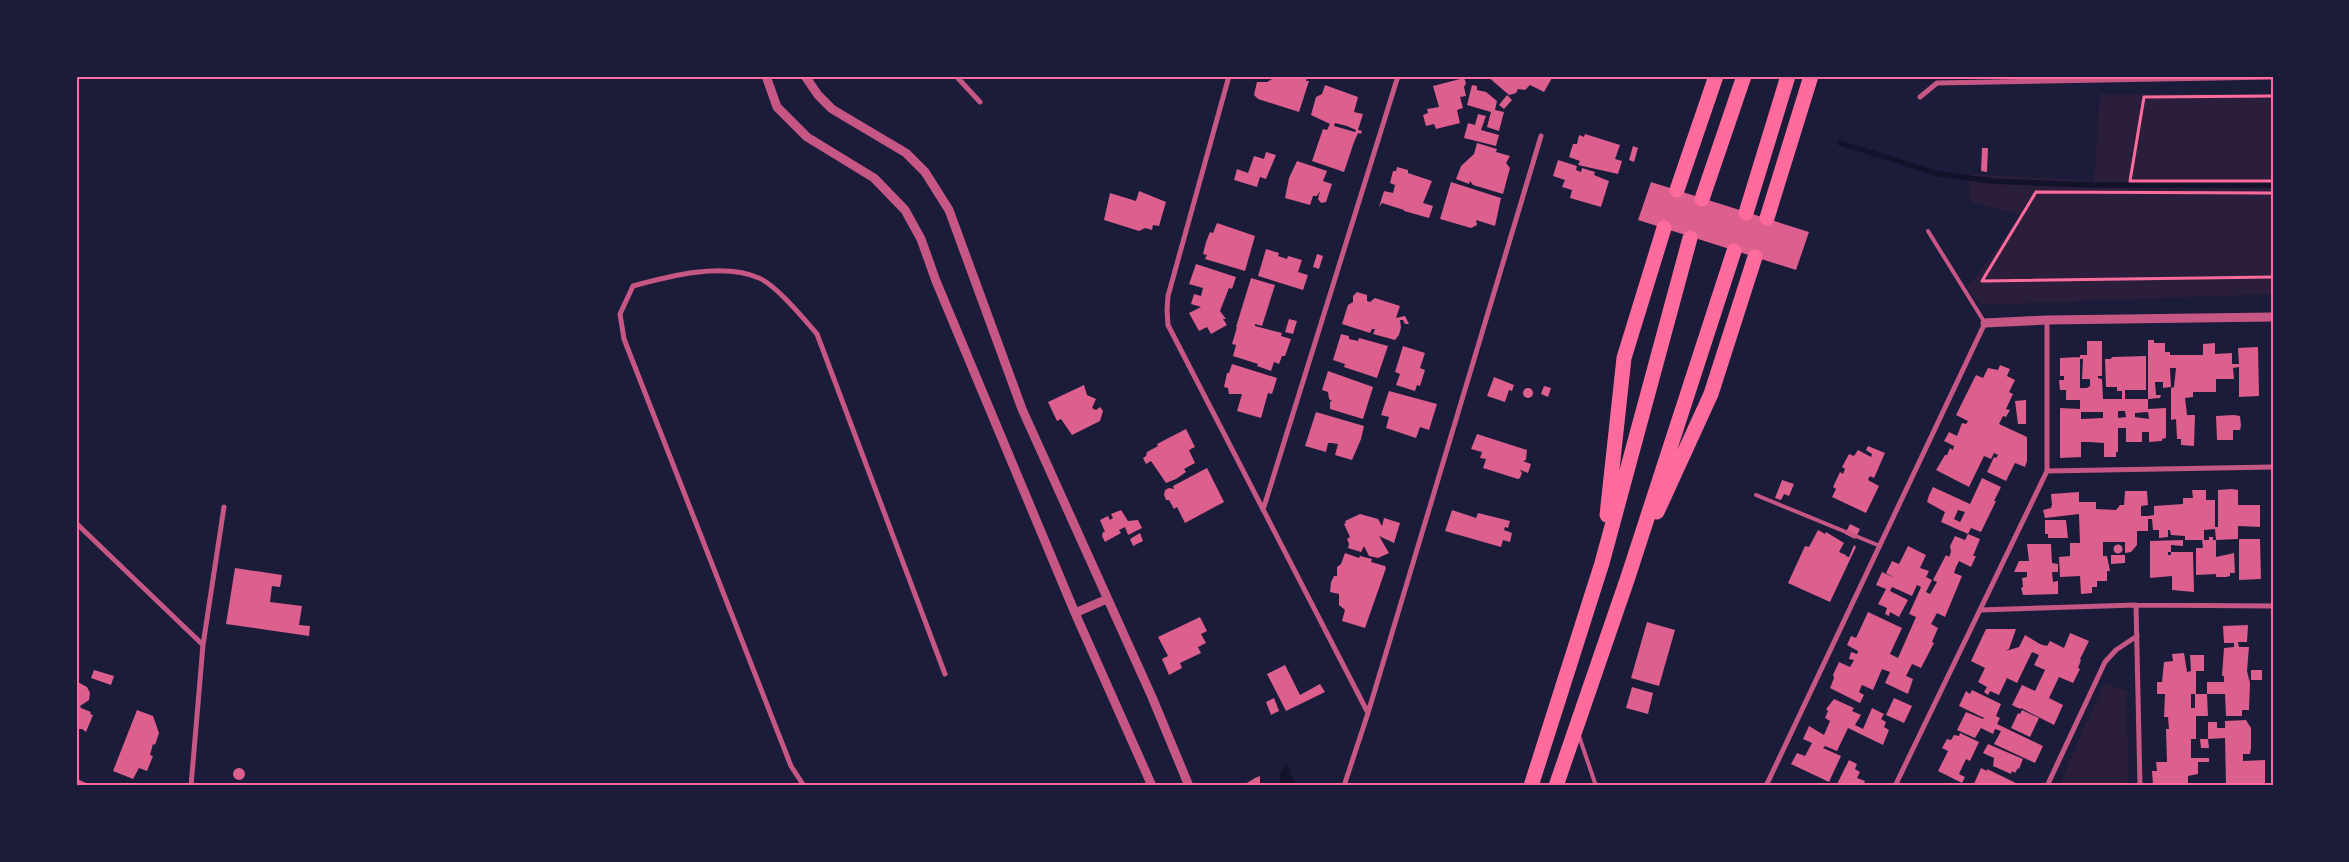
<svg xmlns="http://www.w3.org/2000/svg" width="2349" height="862" font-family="Rubik,sans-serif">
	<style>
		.green { fill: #2a1e3b }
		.water { fill: #12122b }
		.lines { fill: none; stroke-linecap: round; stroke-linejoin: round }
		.stream { stroke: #12122b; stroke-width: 5.5 }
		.building { fill: #dd5f8e; fill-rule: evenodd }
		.path { stroke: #ff6b9d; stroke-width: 3 }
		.service { stroke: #c65784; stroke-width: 4 }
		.minor { stroke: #c65784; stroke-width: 5 }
		.tertiary { stroke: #c65784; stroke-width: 9 }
		.motorway { stroke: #ff6b9d; stroke-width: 15 }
		.neatline { fill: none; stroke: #ff6b9d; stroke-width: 2 }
	</style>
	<rect width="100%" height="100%" fill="#1b1b3a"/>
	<path class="green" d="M2100,94H2273V294L1980,305L1967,288L2022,215L1970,202V174L2094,181Z
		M2104,683L2127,691L2128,786H2059Z"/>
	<path class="water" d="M1287,766L1290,767L1289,772L1296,786L1280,784L1281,771Z"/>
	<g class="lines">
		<path class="stream" d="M1840,143L1939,174L1992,181L2090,185H2273"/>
	</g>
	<path class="building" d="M1277,76L1307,77L1306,81H1309L1299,112L1258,99L1254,95L1257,82H1267Z
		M1487,76H1553L1544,92L1530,85L1525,90L1518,89L1516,93L1509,95Z
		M1464,78L1466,83L1464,87L1466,96L1460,97L1463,108L1457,110L1460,123L1436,129L1434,124L1426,126L1423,115L1428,113L1427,109L1439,107L1433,86Z
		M1325,85L1358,97L1354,112L1363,114L1358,130L1362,131L1361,134L1358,133L1354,142L1344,172L1312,161L1323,129L1327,130L1330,124L1311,115L1316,97L1322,94ZM1335,123L1347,126L1356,130L1355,132L1334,126Z
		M1472,85L1477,86V90L1486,92L1497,101L1495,110L1504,112L1499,131L1487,127L1491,112L1467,105Z
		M1507,95L1512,100L1504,109L1499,105Z
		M1478,114L1486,116L1481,130L1499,135L1496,146L1464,138L1468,123L1475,125Z
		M1585,134L1620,145L1615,159L1622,161L1618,174L1578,165L1580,161L1569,157L1573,144H1577L1579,135L1584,137Z
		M1477,143L1497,149L1496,152L1510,156L1506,163L1510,168L1503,194L1473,185L1470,181L1469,184L1456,179L1461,166L1474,154Z
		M1633,146L1638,148L1634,162L1629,160Z
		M1982,148H1988L1987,172L1981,171Z
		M1266,152L1276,155L1266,179L1260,177L1257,187L1234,180L1237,169L1248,173L1254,156L1264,159Z
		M1558,160L1577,166L1576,170L1581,172L1582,168L1595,172L1594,175L1609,181L1601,207L1570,198L1572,190L1562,187L1565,180L1553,176Z
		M1297,161L1327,171L1323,181L1332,184L1326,202L1321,203L1318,199L1320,191L1317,196H1313L1310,205L1285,198L1289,178Z
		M1397,167L1408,170V173L1432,181L1423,203L1433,206L1429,218L1404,211V210L1382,203L1379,207L1384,191L1393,193L1395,185L1390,183L1393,171H1396Z
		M1451,182L1501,198L1495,226L1476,220L1477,225L1471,228L1440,219Z
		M1651,182L1809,232L1796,270L1638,220Z
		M1139,191L1166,202L1159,226L1153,225L1152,230L1145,228L1139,231L1104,220L1110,193L1136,201Z
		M1217,223L1255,236L1245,271L1205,259L1207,255L1203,254L1206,242L1210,232L1213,233Z
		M1266,249L1279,253L1278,256L1287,259L1288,256L1302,260L1298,272L1308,275L1303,290L1258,276Z
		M1317,254L1323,256L1319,269L1313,267Z
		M1196,264L1236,277L1232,289L1229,288L1220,311L1226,319H1223L1227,325L1211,334L1207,327L1199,331L1189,313L1201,307L1191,304L1194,294L1201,296L1203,288L1189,284Z
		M1251,278L1275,285L1262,326L1255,324V326L1282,333L1281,336L1291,339L1285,356H1282L1279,364L1274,362L1271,371L1257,366L1258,364L1233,356L1236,345L1232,344L1237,327H1236Z
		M1357,292L1367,295V301L1370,302L1375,298L1400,306L1396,318L1405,316L1409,324H1405L1403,320H1400L1401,327L1399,335L1395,340L1373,334L1375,329H1372L1370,333L1342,324L1348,305L1353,302V296Z
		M1289,319L1297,321L1293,334L1285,332Z
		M1341,334L1349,336V339L1358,341L1359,338L1388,346L1377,378L1344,367L1345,364L1333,360Z
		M2148,340H2154V343H2165V352H2170V355H2203V344L2215,343V354L2232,353V364H2239L2238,348L2258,347L2259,396L2239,397V367L2233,368L2234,379H2216V392H2193V397L2185,398L2187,415H2195L2194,446L2181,445V439H2177L2176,419L2171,420V388L2174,387L2176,368H2170L2171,387L2163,388V382H2155L2156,395H2161L2160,398L2148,399V409L2166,408V438L2162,439V441L2149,442V432H2142V442H2126V428H2118V452H2116V457H2104V443L2089,442H2081V457L2060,458V408L2080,409V400H2066V390H2060L2059,380H2064V376H2060V358L2080,357V388H2087L2090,386V379H2082L2083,359H2080V355H2087V341H2102V376H2098V378L2102,379L2103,399H2122V391H2117V387H2106L2105,359H2111L2112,357L2146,356V390H2125V399H2148ZM2118,411H2125L2126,417L2118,418ZM2081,412H2103V418L2081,419ZM2148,412L2149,419L2135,417V413Z
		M1403,346L1425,353L1420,368L1425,370L1420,386L1417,385L1415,391L1396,385L1400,374L1395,372Z
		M1232,364L1277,378L1272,394L1268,393L1261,418L1237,411L1242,394H1229L1228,388L1224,387L1227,373H1229Z
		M2000,365L2010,369L2007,376L2015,380L2009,392L2013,394L2006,409L2010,410L2006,417L2003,416L1999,424L2027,437V461L2025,467L2015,463L2006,481L1987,472L1994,457L1996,458L1998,455L1994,453L1991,459L1984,456L1969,487L1936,470L1945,455H1947L1950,448L1953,450L1954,446L1944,441L1949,432L1957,436L1962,423L1966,424L1968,421L1956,415L1976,375L1983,378L1988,368L1998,370Z
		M1328,371L1373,387L1363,419L1330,409V402L1332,401L1329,399L1328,392L1322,390Z
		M1494,377L1514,385L1512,391L1509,390L1505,402L1487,396Z
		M1084,385L1087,395L1096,399L1092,408L1096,410L1100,407L1103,411L1100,421L1072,435L1061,419L1057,421L1048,402Z
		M1544,386L1551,388L1548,397L1541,394Z
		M1523 393a5 5 0 1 1 10 0a5 5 0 1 1-10 0Z
		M1389,391L1437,404L1429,430L1420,427L1416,438L1386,428L1389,417L1381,415Z
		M2026,400V424H2018L2015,401Z
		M1316,412L1364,426L1361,439L1352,460L1335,455L1338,444L1332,443H1328L1326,452L1305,446Z
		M2234,415L2240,416L2241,426L2240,430H2233V440H2217L2216,416Z
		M1186,429L1195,447L1189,450L1195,463L1184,469L1186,472L1176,479L1166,483L1151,461L1146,464L1143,458L1146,456L1147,452L1158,446L1157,444Z
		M1477,434L1527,450L1526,460L1523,461L1531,464L1528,473L1520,470L1522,473L1520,478L1518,479L1483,468L1486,459L1480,458L1482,452L1471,449Z
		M1868,446L1885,453L1874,478L1870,476L1868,480L1879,486L1866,513L1832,497L1836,489L1833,487L1840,472L1843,474L1845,469L1842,467L1849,454L1854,456L1858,450L1871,457L1872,454L1866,450Z
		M1207,468L1224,502L1185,523L1177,507L1174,509L1169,500H1166L1164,495L1165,490L1169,488L1174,489L1173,486Z
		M1982,478L2001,487L1994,501H1996L1981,532L1971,528L1968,534L1980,539L1973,556H1976L1971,567L1959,561L1956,567L1954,573L1962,576L1945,617L1937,613L1931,624L1938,628L1932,642L1934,643L1921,668L1912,664L1906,676L1913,679L1908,694L1885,683L1890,672L1882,669L1873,690L1862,685L1859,692L1864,695L1860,703L1830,688L1834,678L1833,675L1839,662L1850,667L1854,660L1849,659L1851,652L1857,654L1858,651L1847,645L1851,636L1856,638L1868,612L1902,628L1890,654L1898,658L1916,617L1909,614L1921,587L1917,585L1912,596L1892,587L1890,591L1908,600L1899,617L1890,612L1889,616L1885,614L1887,608L1878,604L1886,589L1876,585L1882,572L1895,578L1886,573L1892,561L1899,564L1908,546L1926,555L1920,568L1929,571L1926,577L1932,580L1926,592L1930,594L1937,582L1933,580L1946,555L1949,557L1951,552L1950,546L1955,536L1965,540L1968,534L1941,522L1945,512L1927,502L1929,495L1933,487L1970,504ZM1958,510L1965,512L1960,522L1954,519Z
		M1782,480L1794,484L1789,496L1784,494L1781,500L1775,498Z
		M2232,489L2238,490V505H2260V527L2238,526V539L2216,540L2215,529L2204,530V540H2185V536L2171,535L2170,530H2168V537L2159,538V530H2153L2152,519H2148V531H2137V545L2131,552L2125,553V542H2103V556H2107L2110,571H2107V581H2097V587H2092V593L2081,594L2080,576L2060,577L2059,557L2070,556V543H2080L2079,514L2045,518L2043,510L2051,508L2052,505L2051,494L2079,492V502H2096V509L2116,510L2120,505H2124L2125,491H2147L2148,505L2141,506V516H2148L2154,515V506L2183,504V498H2193L2192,490H2206V500H2215V527H2218V490Z
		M1121,510L1128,521L1138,520L1142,528L1128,535L1125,527L1119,530L1121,533L1105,542L1102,536L1103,532H1105L1100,520L1108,516L1110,520L1113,518L1111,514Z
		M1452,510L1476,518L1478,513L1510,521L1508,528L1505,527L1504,530L1512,533L1510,542L1503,540L1501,547L1445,531Z
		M1360,514L1378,519L1382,526L1384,518L1400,523L1394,543L1379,536L1389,553L1378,558L1369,556L1364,546L1361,552L1348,548L1349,544L1347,539L1350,537L1344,524L1346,523L1345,521Z
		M2045,520H2066L2068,538H2048V534H2045Z
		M1850,524L1860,529L1855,539L1845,534Z
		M1818,530L1825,534L1826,532L1844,543L1839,552L1846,555V556L1849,557L1854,545L1856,547L1830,602L1788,583L1805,546L1809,547Z
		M1140,533L1143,541L1133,546L1130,539Z
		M2209,537H2213V540H2216V557L2234,553L2235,573H2230V576L2226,577H2216V574L2196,575V548H2203L2202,540H2209Z
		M2239,539H2260L2261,579L2239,580Z
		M2183,540V546L2171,545V552H2168V555H2171V552H2193L2194,592L2172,590V576L2150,578V541Z
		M2027,544H2051L2052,563L2058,564V572H2052L2053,582L2058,581V594L2023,595L2021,588L2023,587L2022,578L2027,577V572H2014L2019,561H2029Z
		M2113.5 549a4.5 4.5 0 1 1 9 0a4.5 4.5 0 1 1-9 0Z
		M1345,553L1359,558L1360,556L1372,559L1371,562L1385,566L1386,568L1365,628L1342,621L1345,610L1339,605V594L1330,592L1331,582L1334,576H1337V567L1341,564Z
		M2111,555H2125V563L2111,564Z
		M235,568L282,575L280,587L272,586L270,602L302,606L299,625L310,626L309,636L226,624Z
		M1200,617L1207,631L1201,634L1206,643L1198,647L1201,653L1180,663L1182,668L1169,675L1162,659L1168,656L1158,637Z
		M1647,622L1675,630L1659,686L1631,678Z
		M2248,625L2247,642H2238L2239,647H2249L2247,671L2250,683L2249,710H2242V716H2226L2225,694H2207L2208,716H2196V739H2191V758H2209V762H2198V774L2188,776V786L2153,785L2152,771H2157L2156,762H2167L2166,729H2169L2168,717H2164L2165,694H2157V682H2162L2164,662L2173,661L2172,654L2184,653L2187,672L2191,671L2190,655H2204V671H2196V694H2207V682H2224V676H2222L2224,648L2234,647V643H2224L2223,626ZM2191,694H2195V708H2191Z
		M1986,629H2016L2009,649L2006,651L2019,647L2025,635L2040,644L2047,646L2050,641L2064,648L2070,633L2089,641L2080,659L2081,660L2078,668L2080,669L2073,683L2059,677L2049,698L2063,705L2054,725L2021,708L2020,709L2012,705L2022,685L2035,691L2045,670L2034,665L2039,655L2032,652L2017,683L2007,678L1999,695L1990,691L1988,695L1984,692L1987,687L1978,682L1985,668L1971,661Z
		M1285,665L1300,695L1320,684L1325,692L1286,711L1267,674Z
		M94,670L114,676L111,685L91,678Z
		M2251,670H2262V680H2251Z
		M76,681L87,687L90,693L89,700L80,706L81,708L91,712L90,714L93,715L86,732L82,729H76Z
		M1632,687L1653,693L1648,714L1626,708Z
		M1972,690L2001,704L1996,716L2000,718L1997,724L2043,746L2035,763L1994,744L2001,731L1995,729L1993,734L1981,728L1975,738L1957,730L1966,712L1983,719L1984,718L1959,706L1966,691L1970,694Z
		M1274,698L1279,711L1271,715L1266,702Z
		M1894,698L1912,706L1904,723L1886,715Z
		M1834,699L1854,708L1852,711L1861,715L1855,725L1863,729L1872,708L1884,714L1881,719L1886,722L1884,727L1889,730L1883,745L1848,728L1837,751L1825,746L1823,748L1841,756L1829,782L1791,764L1797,753L1805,756L1812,743L1803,739L1809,726L1824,735L1830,721L1825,718L1828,711L1826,709Z
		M137,710L153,716L159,733L155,745L153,744L150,755L153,756L147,771L139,768L133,779L113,771Z
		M2022,710L2039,718L2030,737L2011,728L2018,713L2020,714Z
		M2246,720L2251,728V748L2250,754H2243V761L2265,760V784L2226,786L2225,738L2208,739V722H2217V728H2225V721Z
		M1960,733L1979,742L1970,761L1966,759L1959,774L1965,777L1962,783L1938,771L1948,751L1942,748L1947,739L1951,740L1954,735L1959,736Z
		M2200,739H2208L2209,748H2201Z
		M1988,744L2023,759L2019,769L2018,768L2015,773L2012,771L2011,774L1993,766L1994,758L1983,753Z
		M1849,760L1857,764L1855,769L1860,772L1857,778L1865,781L1863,786H1836Z
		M1981,768L1987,771V769L2022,786H1973Z
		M233 774a6 6 0 1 1 12 0a6 6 0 1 1-12 0Z
		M1260,776V786H1242L1255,778Z"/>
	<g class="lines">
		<path class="path" d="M2273,96L2144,97L2130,181H2273
			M2273,193L2036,192L1982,281L2273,277"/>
		<path class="service" d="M1928,231L1985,323
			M1756,495L1880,546
			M1579,736L1596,786"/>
		<path class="minor" d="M956,76L980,102
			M1229,76L1168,296L1167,310L1168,325L1368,713
			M1920,97L1937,83L2273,77
			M2047,471L2273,467
			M1263,510L1398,76
			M76,523L203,645
			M2136,605L2140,786
			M1980,610L2136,605L2273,606
			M76,781L87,786
			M191,786L203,645L224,507
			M804,786L791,766L624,339L620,314L633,286C669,276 723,262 759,278C776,285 804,319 817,334L945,674
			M1344,786L1368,713L1541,136
			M1766,786L1985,323
			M1895,786L2047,471V320
			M2047,786L2105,662L2116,650L2137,636"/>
		<path class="tertiary" d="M766,76L777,107L807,137L874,178L905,210L921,239L936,281L1075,613L1152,786
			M805,76L818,95L832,109L906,153L925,172L949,210L1022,409L1152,697L1189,786
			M1985,323L2047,320L2273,317
			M1075,613L1107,599"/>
		<path class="motorway" d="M1677,190L1716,76
			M1702,199L1744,76
			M1746,213L1788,76
			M1767,218L1811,76
			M1657,512L1711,394L1755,257
			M1607,515L1624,358L1664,228
			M1531,786L1602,563L1690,238
			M1556,786L1628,577L1734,251"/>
	</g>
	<rect width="2349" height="862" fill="none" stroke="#1b1b3a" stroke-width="155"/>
	<rect x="78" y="78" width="2194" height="706" class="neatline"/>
</svg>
